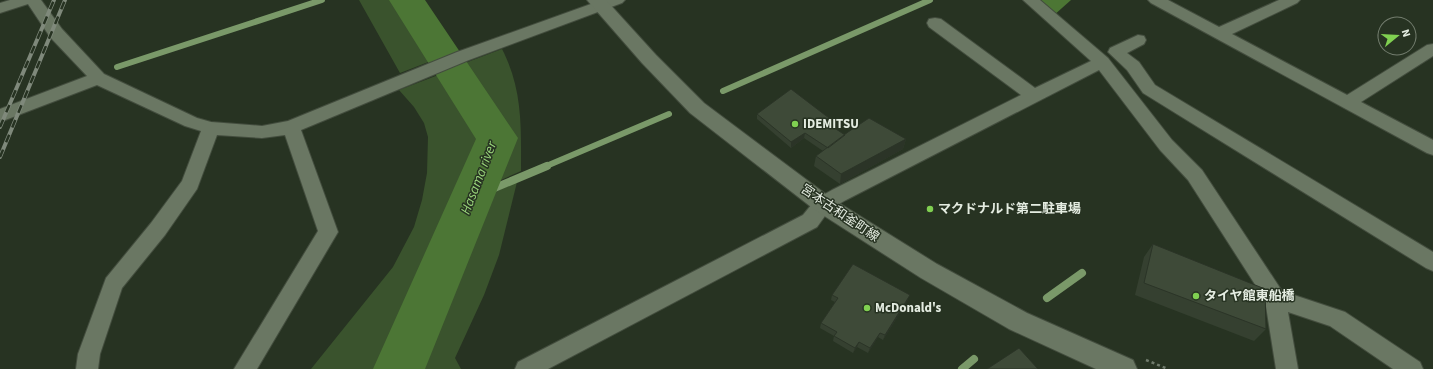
<svg xmlns="http://www.w3.org/2000/svg" width="1433" height="369" font-family="'Source Sans 3','Noto Sans JP',sans-serif">
	<style>
		.green { fill: #3a532d }
		.forest { fill: #4c7634 }
		.lines { fill: none; stroke-linecap: round; stroke-linejoin: round }
		.stream-far1 { stroke: #7a9969; stroke-width: 6 }
		.stream { stroke: #7a9969; stroke-width: 8 }
		.river { fill: #4c7635; fill-rule: evenodd }
		.minor-casing { stroke: #434d3e; stroke-width: 2 }
		.tertiary-casing { stroke: #434d3e; stroke-width: 2 }
		.path { stroke: #707b6c; stroke-width: 2.5; stroke-dasharray: 3 3; stroke-linecap: butt }
		.minor { fill: #6a7763; fill-rule: evenodd }
		.tertiary { fill: #6a7763; fill-rule: evenodd }
		.rail-casing { stroke: #7f897b; stroke-width: 4 }
		.rail { stroke: #273322; stroke-width: 2.5; stroke-dasharray: 8; stroke-linecap: butt }
		.wall { fill: #354030 }
		.shaded-wall { fill: #2b3427 }
		.building { fill: #3e4a38; stroke: #2b3427 }
		.poi-dot { fill: #80d051; stroke: #273322; stroke-width: 1.5 }
		.labels { text-anchor: middle; dominant-baseline: central; stroke-width: 3; stroke-linejoin: round; paint-order: stroke }
		.poi-label { font-size: 13px; font-weight: bold; fill: #e4ece1; stroke: #273322; text-anchor: start }
		.street-label { font-size: 13px; fill: #e4ece1; stroke: #273322 }
		.water-label { font-size: 14px; font-style: italic; fill: #9bd77c; stroke: #273322 }
	</style>
	<rect width="100%" height="100%" fill="#273322"/>
	<path class="green" d="M359,0H395L431,61L400,73Z
		M502,49C523,90 521,127 521,171L492,184L509,137L465,63Z
		M441,74L483,140L383,369H311L393,267L414,227L422,200L427,173L428,137L424,123L414,107L399,90Z
		M517,182L499,255L484,295L455,358L461,369H416L488,195Z"/>
	<path class="forest" d="M1037,0H1071L1053,16Z"/>
	<g class="lines">
		<path class="stream-far1" d="M117,67L322,0
			M723,91L930,0
			M544,167L669,114"/>
		<path class="stream" d="M473,197L547,166
			M1047,298L1082,273
			M962,369L974,359"/>
		<path class="river" d="M389,0H425L518,138L425,369H373L476,139Z"/>
		<g class="minor-casing">
			<path id="minor" d="M10,0H41L62,29L104,74L197,118L211,122L262,126L288,121L457,52L602,0H625L622,3L469,60L301,130L338,232L257,369H234L318,231L285,135L262,138L217,135L197,189L165,235L122,288L100,354L98,369H76L78,354L106,278L151,223L182,181L201,131L185,126L97,85L0,122V109L87,76L50,37L28,4L0,13V3Z
				M1023,0H1040L1108,58L1172,140L1202,170L1282,291L1345,312L1420,362L1423,369H1393L1330,326L1288,312L1298,369H1276L1265,300L1188,180L1160,150L1099,70L846,200L830,209L817,227L548,369H515L518,362L803,215L816,199L832,190L1021,95L929,27L927,23L929,19L935,18L941,19L1035,88L1091,61Z
				M1148,0H1168L1219,27L1279,0H1300L1297,3L1232,34L1347,95L1427,45L1433,44V56L1361,102L1433,140V155L1427,153L1151,3Z
				M1138,35L1144,36L1146,40L1144,44L1127,53L1139,62L1155,85L1433,252V271L1426,268L1143,93L1127,70L1108,52L1110,48Z"/>
		</g>
		<g class="tertiary-casing">
			<path id="tertiary" d="M587,0H606L656,55L704,103L831,198L937,264L1027,313L1133,360L1137,369H1096L1009,329L921,278L815,210L690,113L642,63Z"/>
		</g>
		<path class="path" d="M1146,360L1168,369"/>
		<use href="#minor" class="minor"/>
		<use href="#tertiary" class="tertiary"/>
		<g class="rail-casing">
			<path id="rail" d="M0,127L54,0
				M0,157L65,0"/>
		</g>
		<use href="#rail" class="rail"/>
	</g>
	<path class="wall" d="M757,114L829,118L828,123L827,124L845,135L906,139L903,149L840,184L814,166L816,156L823,151L804,138L791,148L757,119Z
		M1153,244L1266,329L1254,341L1135,295L1144,257Z
		M832,295L908,300L883,340L878,337L868,353L857,347L853,353L833,341L834,336L820,328L821,323L835,302L831,300Z"/>
	<path class="shaded-wall" d="M829,118L828,123L823,127L824,121Z
		M805,133L804,138L791,148V142Z
		M906,139L903,149L840,184L841,174Z
		M910,295L908,300L883,340L885,335Z
		M880,333L878,337L868,353L870,348Z
		M859,342L857,347L853,353L855,348Z"/>
	<path class="building" d="M791,89L829,118L824,121L845,135L828,148L805,133L791,142L757,114Z
		M869,118L906,139L841,174L816,156L848,132Z
		M1153,244L1265,289L1266,329L1144,283Z
		M853,264L910,295L885,335L880,333L870,348L859,342L855,348L834,336L837,332L821,323L838,298L832,295Z
		M1019,348L1038,369H987Z"/>
	<g class="poi-dot">
		<circle cx="795" cy="124" r="4"/>
		<circle cx="930" cy="209" r="4"/>
		<circle cx="1196" cy="296" r="4"/>
		<circle cx="867" cy="308" r="4"/>
	</g>
	<g class="labels">
		<g class="poi-label">
			<text x="803" y="124">IDEMITSU</text>
			<text x="938" y="209">マクドナルド第二駐車場</text>
			<text x="1204" y="296">タイヤ館東船橋</text>
			<text x="875" y="308">McDonald's</text>
		</g>
		<g class="street-label">
			<text transform="translate(840 213) rotate(34)">宮本古和釜町線</text>
		</g>
		<g class="water-label">
			<text transform="translate(479 178) rotate(-69)">Hasama river</text>
		</g>
	</g>
	<g transform="translate(1397 36) rotate(72)"><circle r="19" fill="#273322" stroke="#737d6e"/>
	<path d="M0-3L7 15L0 10L-7 15Z" fill="#80d051"/>
	<text y="-6" font-size="11" font-weight="bold" text-anchor="middle" fill="#e4ece1">N</text>
	</g>
</svg>
